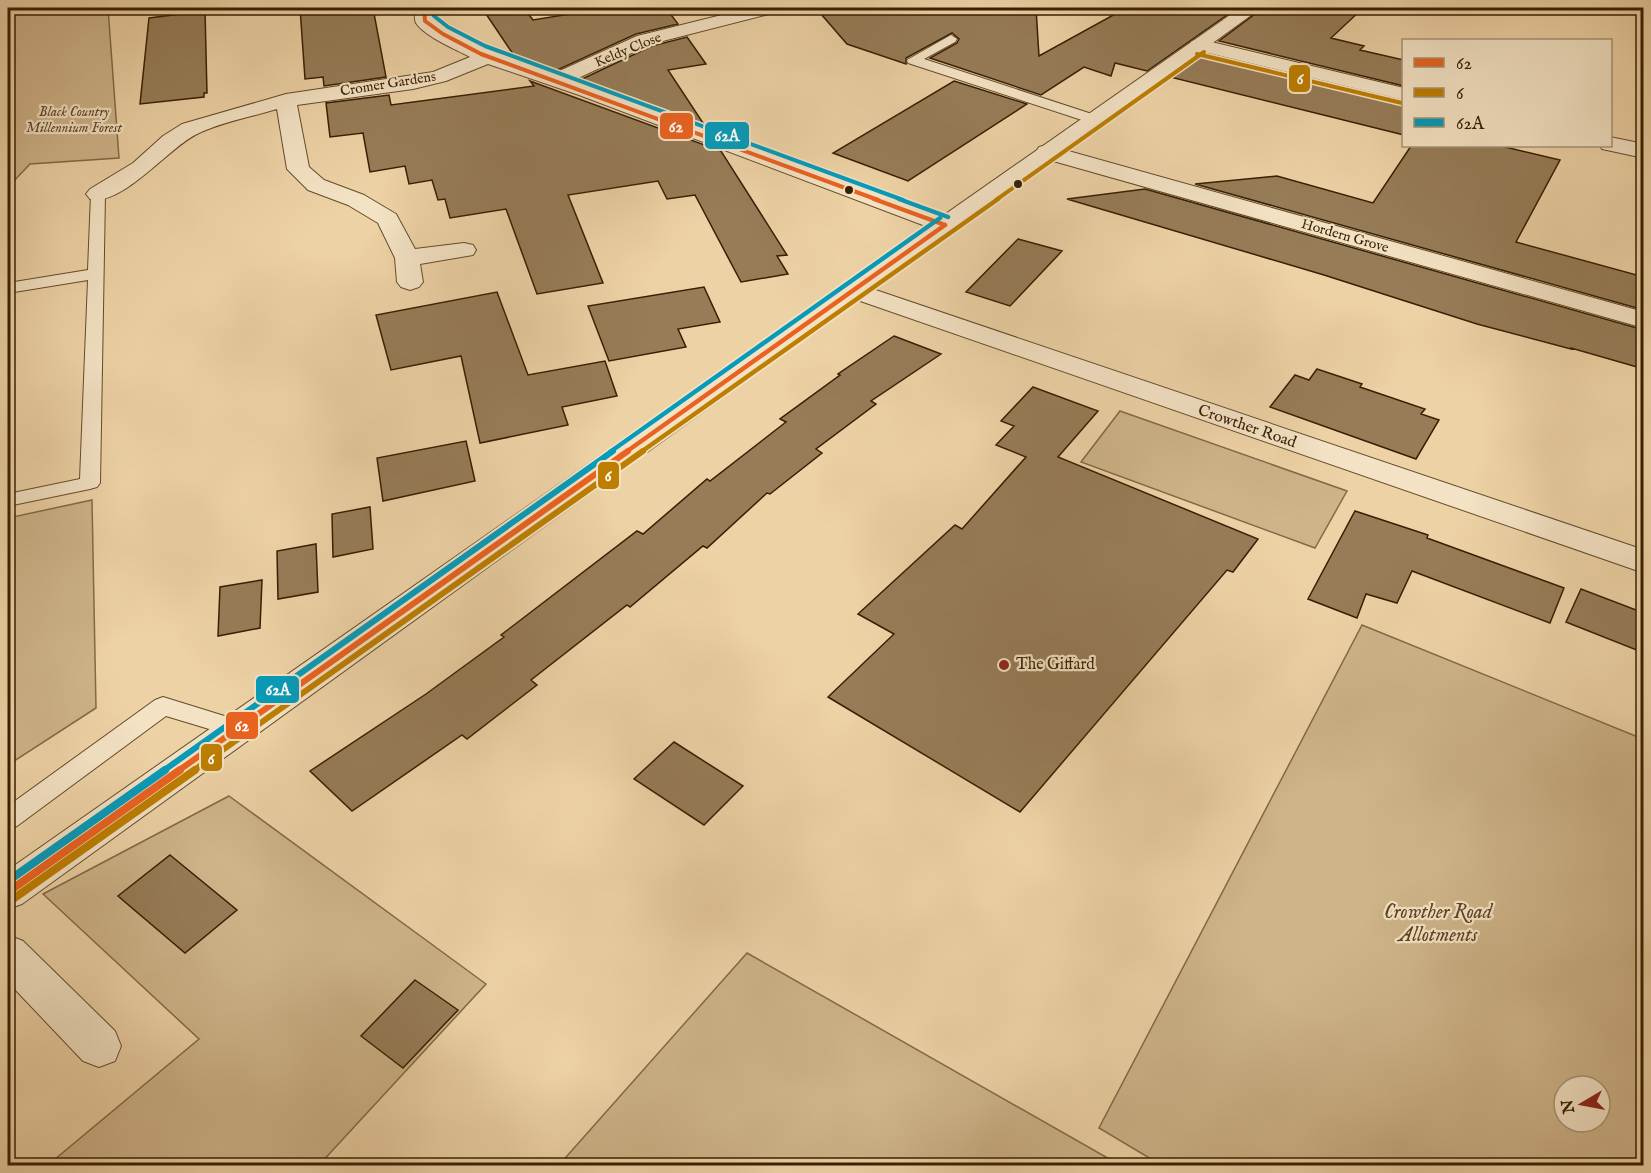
<svg xmlns="http://www.w3.org/2000/svg" width="1651" height="1173" font-family="'IM FELL English',serif">
	<style>
		.green { fill: #ceb489; stroke: #826a46; stroke-width: 1.5; fill-rule: evenodd }
		.building { fill: #967c57; stroke: #371f02; stroke-width: 1.5 }
		.lines { fill: none; stroke-linecap: round; stroke-linejoin: round }
		.service-casing { stroke: #644c2b; stroke-width: 2 }
		.minor-casing { stroke: #644c2b; stroke-width: 2 }
		.tertiary-casing { stroke: #644c2b; stroke-width: 2 }
		.service { fill: #f3e2c4; fill-rule: evenodd }
		.minor { fill: #f3e2c4; fill-rule: evenodd }
		.tertiary { fill: #f3e2c4; fill-rule: evenodd }
		.bus-1-far3-casing { stroke: #f3e2c4; stroke-width: 7 }
		.bus-1-far2-casing { stroke: #f3e2c4; stroke-width: 8 }
		.bus-1-far1-casing { stroke: #f3e2c4; stroke-width: 10 }
		.bus-1-casing { stroke: #f3e2c4; stroke-width: 12 }
		.bus-2-far3-casing { stroke: #f3e2c4; stroke-width: 7 }
		.bus-2-far2-casing { stroke: #f3e2c4; stroke-width: 8 }
		.bus-2-far1-casing { stroke: #f3e2c4; stroke-width: 10 }
		.bus-2-casing { stroke: #f3e2c4; stroke-width: 12 }
		.bus-3-far3-casing { stroke: #f3e2c4; stroke-width: 7 }
		.bus-3-far2-casing { stroke: #f3e2c4; stroke-width: 8 }
		.bus-3-far1-casing { stroke: #f3e2c4; stroke-width: 10 }
		.bus-3-casing { stroke: #f3e2c4; stroke-width: 12 }
		.bus-1-far3 { stroke: #e96220; stroke-width: 4 }
		.bus-1-far2 { stroke: #e96220; stroke-width: 4.5 }
		.bus-1-far1 { stroke: #e96220; stroke-width: 6 }
		.bus-1 { stroke: #e96220; stroke-width: 8 }
		.bus-2-far3 { stroke: #bd7e01; stroke-width: 4 }
		.bus-2-far2 { stroke: #bd7e01; stroke-width: 4.5 }
		.bus-2-far1 { stroke: #bd7e01; stroke-width: 6 }
		.bus-2 { stroke: #bd7e01; stroke-width: 8 }
		.bus-3-far3 { stroke: #069bba; stroke-width: 4 }
		.bus-3-far2 { stroke: #069bba; stroke-width: 4.5 }
		.bus-3-far1 { stroke: #069bba; stroke-width: 6 }
		.bus-3 { stroke: #069bba; stroke-width: 8 }
		.bus-dot { fill: #371f02; stroke: #f3e2c4; stroke-width: 2 }
		.poi-dot { fill: #8f2418; stroke: #f3e2c4; stroke-width: 2 }
		.labels { text-anchor: middle; dominant-baseline: central; stroke-width: 4.5; stroke-linejoin: round; paint-order: stroke }
		.far-street-label { font-size: 14px; fill: #371f02; stroke: #f3e2c4 }
		.far-park-label { font-size: 14px; font-style: italic; fill: #5d4424; stroke: #f3e2c4 }
		.street-label { font-size: 16px; fill: #371f02; stroke: #f3e2c4 }
		.poi-label { font-size: 16px; fill: #371f02; stroke: #f3e2c4; text-anchor: start }
		.near-park-label { font-size: 20px; font-style: italic; fill: #5d4424; stroke: #f3e2c4 }
		.line-badge { stroke: #f3e2c4; stroke-width: 2 }
		.badge-label { font-size: 16px; text-anchor: middle; font-weight: bold; fill: #fff }
	</style>
	<rect width="100%" height="100%" fill="#edd2a5"/>
	<filter id="stains"><feTurbulence type="fractalNoise" baseFrequency=".00333" numOctaves="4"/><feColorMatrix values="0 0 0 0 .2 0 0 0 0 .09 0 0 0 0 .02 0 0 0 .5 -.17"/></filter>
	<radialGradient id="worn" r=".72"><stop offset=".6" stop-color="#630" stop-opacity="0"/><stop offset="1" stop-color="#630" stop-opacity=".3"/></radialGradient>
	<path class="green" d="M8,8H108L119,158L30,164L13,182L8,185Z
		M1120,411L1347,491L1315,548L1081,462Z
		M92,500L96,708L8,765V518Z
		M1362,625L1643,739V1165H1161L1099,1128ZM1564,1086H1600V1122H1564Z
		M229,796L486,984L319,1165H48L199,1039L43,894Z
		M747,953L1120,1165H559Z"/>
	<path class="building" d="M300,8H373L386,77L324,86L323,77L305,79Z
		M482,8H524L533,20L607,8H666L678,24L636,34L555,71L515,57Z
		M870,8H1036L1039,56L1126,8H1237L1147,71L1115,63L1111,76L1084,67L1041,95L930,58L957,43L959,39L952,33L906,58V64L847,44L821,14Z
		M1263,8H1363L1331,38L1364,46L1360,50L1404,60V86L1219,41Z
		M205,11L207,93H204V97L140,104L149,18Z
		M687,37L706,64L668,70L705,126L580,80L652,46Z
		M1202,54L1404,102V135L1170,77Z
		M530,81L721,151L787,255L777,256L788,274L741,282L695,195L667,199L658,181L568,195L603,283L537,294L506,209L450,218L445,199L438,200L432,180L409,184L405,166L370,172L363,133L330,137L326,103L389,95L391,105L534,86Z
		M954,81L1027,104L908,181L833,153Z
		M1411,146H1501L1560,160L1516,242L1644,277V310L1195,184L1277,176L1373,203Z
		M1145,189L1644,330V369L1571,348V349L1477,324L1324,275L1067,199Z
		M1018,239L1062,251L1010,306L966,292Z
		M704,287L720,322L678,329L686,347L609,361L588,306Z
		M497,292L528,375L605,361L617,396L562,407L568,425L480,443L461,356L391,370L376,315Z
		M894,336L941,354L871,401L876,404L816,449L822,453L770,494L767,493L707,548L703,546L630,607L627,605L531,680L537,685L467,739L462,735L352,811L310,771L426,694L504,637L501,635L637,531L643,534L707,479L710,481L786,422L780,419L840,375L838,374Z
		M1317,369L1362,384L1360,387L1425,409L1421,414L1439,420L1416,459L1270,407L1295,375L1309,380Z
		M1033,387L1098,411L1058,457L1258,539L1233,572L1227,570L1020,812L828,697L894,634L858,614L955,525L962,529L1026,457L996,445L1014,426L1001,421Z
		M466,441L475,481L383,501L377,458Z
		M370,507L373,549L333,557L332,514Z
		M1355,511L1428,535L1427,538L1564,588L1550,623L1412,571L1397,603L1366,594L1357,618L1308,599Z
		M316,544L318,592L278,599L277,551Z
		M262,580L260,628L218,636L220,587Z
		M1581,589L1644,613V653L1566,622Z
		M674,742L743,786L704,825L634,779Z
		M170,855L237,910L185,953L118,896Z
		M415,980L458,1010L403,1068L361,1036Z"/>
	<g class="lines">
		<g class="service-casing">
			<path id="service" d="M951,35L957,39L955,42L924,59L1098,116L1100,119L1093,123L1088,122L908,63L907,60Z
				M98,190L105,194L100,483L97,487L90,489L8,506V494L80,479L88,280L8,293V283L88,270L91,194Z
				M163,697L247,723L251,729L247,735L239,738L166,716L17,826L8,829V806L155,700Z"/>
		</g>
		<g class="minor-casing">
			<path id="minor" d="M415,8H433L434,19C471,46 512,59 555,73L637,36L750,8H779L777,12L651,44L574,80L954,220L957,225L954,230L945,232L936,230L579,95L488,64L446,81L413,89L297,105L309,167L324,180L364,195L396,214L415,249L464,243L473,245L476,250L473,255L420,264L423,282L419,287L410,290L401,287L397,282L395,258L378,223L348,205L308,190L287,169L277,109C251,117 222,122 197,134C169,147 122,207 90,199L86,194L90,189L133,163L163,136L182,124L286,94L433,72L470,57C457,50 424,36 416,23C414,19 415,12 415,8Z
				M1199,39L1404,88V100L1192,49L1189,45L1192,41Z
				M1610,137L1644,144V158L1602,149L1600,146H1610Z
				M1047,145L1644,312V328L1039,157L1036,152L1039,147Z
				M852,282L1644,550V573L843,295L839,290L843,285Z
				M8,935L23,941L115,1031L121,1046L115,1061L99,1067L83,1061L8,982Z"/>
		</g>
		<g class="tertiary-casing">
			<path id="tertiary" d="M1240,8H1261L22,904L8,909V870Z"/>
		</g>
		<use href="#service" class="service"/>
		<use href="#minor" class="minor"/>
		<use href="#tertiary" class="tertiary"/>
		<g class="bus-1-far3-casing">
			<path id="bus-1-far3" d="M424,8L425,21L443,34L481,54L878,200"/>
		</g>
		<g class="bus-1-far2-casing">
			<path id="bus-1-far2" d="M874,199L945,225
				M626,452L945,225"/>
		</g>
		<g class="bus-1-far1-casing">
			<path id="bus-1-far1" d="M178,771L628,451"/>
		</g>
		<g class="bus-1-casing">
			<path id="bus-1" d="M8,892L180,770"/>
		</g>
		<g class="bus-2-far3-casing">
			<path id="bus-2-far3" d="M1197,54L1402,103
				M996,200L1204,52"/>
		</g>
		<g class="bus-2-far2-casing">
			<path id="bus-2-far2" d="M641,452L998,199"/>
		</g>
		<g class="bus-2-far1-casing">
			<path id="bus-2-far1" d="M193,771L643,451"/>
		</g>
		<g class="bus-2-casing">
			<path id="bus-2" d="M13,899L195,770"/>
		</g>
		<g class="bus-3-far3-casing">
			<path id="bus-3-far3" d="M433,8L434,16L448,27L485,46L903,200"/>
		</g>
		<g class="bus-3-far2-casing">
			<path id="bus-3-far2" d="M899,199L948,217
				M610,452L940,218"/>
		</g>
		<g class="bus-3-far1-casing">
			<path id="bus-3-far1" d="M163,771L613,451"/>
		</g>
		<g class="bus-3-casing">
			<path id="bus-3" d="M8,881L165,770"/>
		</g>
		<use href="#bus-1-far3" class="bus-1-far3"/>
		<use href="#bus-1-far2" class="bus-1-far2"/>
		<use href="#bus-1-far1" class="bus-1-far1"/>
		<use href="#bus-1" class="bus-1"/>
		<use href="#bus-2-far3" class="bus-2-far3"/>
		<use href="#bus-2-far2" class="bus-2-far2"/>
		<use href="#bus-2-far1" class="bus-2-far1"/>
		<use href="#bus-2" class="bus-2"/>
		<use href="#bus-3-far3" class="bus-3-far3"/>
		<use href="#bus-3-far2" class="bus-3-far2"/>
		<use href="#bus-3-far1" class="bus-3-far1"/>
		<use href="#bus-3" class="bus-3"/>
	</g>
	<g class="bus-dot">
		<circle cx="1018" cy="184" r="5"/>
		<circle cx="849" cy="190" r="5"/>
	</g>
	<circle class="poi-dot" cx="1004" cy="665" r="6"/>
	<g class="labels">
		<g class="far-street-label">
			<text transform="translate(628 50) rotate(-22)">Keldy Close</text>
			<text transform="translate(388 84) rotate(-9)">Cromer Gardens</text>
			<text transform="translate(1345 236) rotate(16)">Hordern Grove</text>
		</g>
		<g class="far-park-label">
			<text x="74" y="112">Black Country<tspan x="74" dy="16">Millennium Forest</tspan></text>
		</g>
		<g class="street-label">
			<text transform="translate(1247 427) rotate(19)">Crowther Road</text>
		</g>
		<g class="poi-label">
			<text x="1016" y="665">The Giffard</text>
		</g>
		<g class="near-park-label">
			<text x="1438" y="912">Crowther Road<tspan x="1438" dy="23">Allotments</tspan></text>
		</g>
	</g>
	<g class="line-badge">
		<rect x="1288" y="64" width="23" height="29" rx="6" fill="#bd7e01"/>
		<rect x="659" y="112" width="35" height="28" rx="6" fill="#e96220"/>
		<rect x="704" y="121" width="46" height="29" rx="6" fill="#069bba"/>
		<rect x="597" y="461" width="23" height="29" rx="6" fill="#bd7e01"/>
		<rect x="255" y="675" width="45" height="29" rx="6" fill="#069bba"/>
		<rect x="225" y="711" width="34" height="29" rx="6" fill="#e96220"/>
		<rect x="200" y="743" width="23" height="29" rx="6" fill="#bd7e01"/>
	</g>
	<g class="badge-label">
		<text x="1300" y="84">6</text>
		<text x="676" y="132">62</text>
		<text x="727" y="141">62A</text>
		<text x="608" y="481">6</text>
		<text x="278" y="695">62A</text>
		<text x="242" y="731">62</text>
		<text x="211" y="764">6</text>
	</g>
	<rect width="1651" height="1173" fill="none" stroke="#edd2a5" stroke-width="30"/>
	<rect x="9" y="9" width="1633" height="1155" fill="none" stroke="#371f02" stroke-width="3"/>
	<rect x="15" y="15" width="1621" height="1143" fill="none" stroke="#371f02" stroke-width="1.5"/>
	<rect x="1402" y="39" width="210" height="108" fill="#f3e2c4" stroke="#a89476" stroke-width="1.5"/>
	<rect x="1414" y="58" width="30" height="9" fill="#e96220" stroke="#a89476" stroke-width="1.5"/>
	<text x="1456" y="69" font-size="18" fill="#371f02">62</text>
	<rect x="1414" y="88" width="30" height="9" fill="#bd7e01" stroke="#a89476" stroke-width="1.5"/>
	<text x="1456" y="99" font-size="18" fill="#371f02">6</text>
	<rect x="1414" y="118" width="30" height="9" fill="#069bba" stroke="#a89476" stroke-width="1.5"/>
	<text x="1456" y="129" font-size="18" fill="#371f02">62A</text>
	<g transform="translate(1582 1104) rotate(260)"><circle r="28" fill="#f3e2c4" stroke="#a89476" stroke-width="1.5"/>
	<path d="M0-4.5L10 22L0 15L-10 22Z" fill="#8f2418"/>
	<text y="-9" font-size="16" font-weight="bold" text-anchor="middle" fill="#371f02">N</text>
	</g>
	<rect width="100%" height="100%" filter="url(#stains)"/>
	<rect width="100%" height="100%" fill="url(#worn)"/>
</svg>
